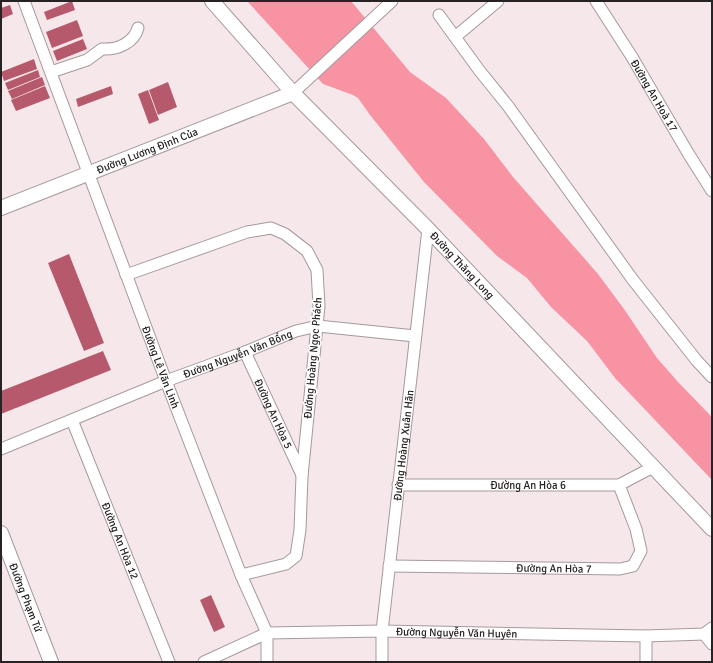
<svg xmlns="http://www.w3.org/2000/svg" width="713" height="663" font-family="Signika,sans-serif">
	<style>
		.water { fill: #f893a4 }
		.building { fill: #b7596c }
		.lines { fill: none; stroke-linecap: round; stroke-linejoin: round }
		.minor-casing { stroke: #a5999b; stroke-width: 13 }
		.tertiary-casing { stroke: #a5999b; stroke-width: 16 }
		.minor { stroke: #fff; stroke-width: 11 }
		.tertiary { stroke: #fff; stroke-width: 14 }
		.labels { text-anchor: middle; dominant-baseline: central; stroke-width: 3.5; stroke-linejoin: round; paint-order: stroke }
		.street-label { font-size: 11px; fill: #272223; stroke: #fff }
	</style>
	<rect width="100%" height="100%" fill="#f6e8ea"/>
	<path class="water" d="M247,1H351L410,72L446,98L484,139L513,177L598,274L624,309L657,358L678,382L709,414L712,418V480L615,378L587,341L551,307L527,278L497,256L424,182L370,115L358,98L353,95L323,84Z"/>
	<path class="building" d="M72,1L75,10L47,20L44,12Z
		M10,5L13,14L1,19V8Z
		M77,20L83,36L52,48L46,32Z
		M83,39L87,49L57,61L53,51Z
		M34,59L37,69L4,81L1,72Z
		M38,70L40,77L8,90L5,83Z
		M42,77L45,85L12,99L8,91Z
		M168,82L177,107L158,115L149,90Z
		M45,86L50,98L16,111L11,100Z
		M111,86L113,94L78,107L76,99Z
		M148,90L159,120L149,124L138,94Z
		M69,254L104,343L84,351L48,263Z
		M103,351L111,370L1,414V391Z
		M211,595L225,627L214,632L200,600Z"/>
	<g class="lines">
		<g class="minor-casing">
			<g id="minor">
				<path id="s1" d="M24,1L166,381L241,575L267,633V662"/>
				<path id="s2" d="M596,1L632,57L688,153L712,191"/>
				<path d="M439,15L479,70L508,106L633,280L697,361L712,377"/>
				<path d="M455,37L498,1"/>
				<path d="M51,72L87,60L102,49C117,50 134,43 138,28"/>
				<path d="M293,93L392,1"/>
				<path d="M126,275L247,232L271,228L285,234L307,251L317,270L319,306L302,476L300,530L296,556L286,564L241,575"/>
				<path id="s3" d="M245,352L302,475"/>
				<path id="s4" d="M72,420L169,662"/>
				<path id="s5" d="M1,449L166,381L245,352L296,331L318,326L415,336"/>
				<path id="s6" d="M398,485H619L653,467"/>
				<path id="s7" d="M389,566L620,569L633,566L641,551L636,529L619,485"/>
				<path d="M704,634L712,644"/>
				<path id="s8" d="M204,662L267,633L382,631L646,636L704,634L712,628"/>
				<path id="s9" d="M382,662V631L428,229"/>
				<path d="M646,662V636"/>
			</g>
		</g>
		<g class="tertiary-casing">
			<g id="tertiary">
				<path id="s10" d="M212,1L293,93L428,229L712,529"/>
				<path id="s11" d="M1,208L293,93"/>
				<path id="s12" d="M1,533L51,662"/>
			</g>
		</g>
		<use href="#minor" class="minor"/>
		<use href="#tertiary" class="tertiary"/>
	</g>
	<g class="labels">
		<g class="street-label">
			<text stroke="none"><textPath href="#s2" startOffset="111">Đường An Hoà 17</textPath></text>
			<text stroke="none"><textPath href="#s11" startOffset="157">Đường Lương Định Của</textPath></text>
			<text stroke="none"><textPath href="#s10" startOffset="364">Đường Thăng Long</textPath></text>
			<text stroke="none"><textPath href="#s5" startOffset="255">Đường Nguyễn Văn Bổng</textPath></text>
			<text transform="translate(313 358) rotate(-85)">Đường Hoàng Ngọc Phách</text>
			<text stroke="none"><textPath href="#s1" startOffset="391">Đường Lê Văn Linh</textPath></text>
			<text stroke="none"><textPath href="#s3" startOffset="68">Đường An Hòa 5</textPath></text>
			<text stroke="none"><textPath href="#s9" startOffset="218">Đường Hoàng Xuân Hãn</textPath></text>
			<text stroke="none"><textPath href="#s6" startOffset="130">Đường An Hòa 6</textPath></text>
			<text stroke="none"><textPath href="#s4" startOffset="130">Đường An Hòa 12</textPath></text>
			<text stroke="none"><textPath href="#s7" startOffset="165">Đường An Hòa 7</textPath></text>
			<text stroke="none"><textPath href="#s12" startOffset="69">Đường Phạm Tứ</textPath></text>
			<text stroke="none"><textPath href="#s8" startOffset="259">Đường Nguyễn Văn Huyên</textPath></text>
		</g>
	</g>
	<rect width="713" height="663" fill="none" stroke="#272223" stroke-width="4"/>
</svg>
